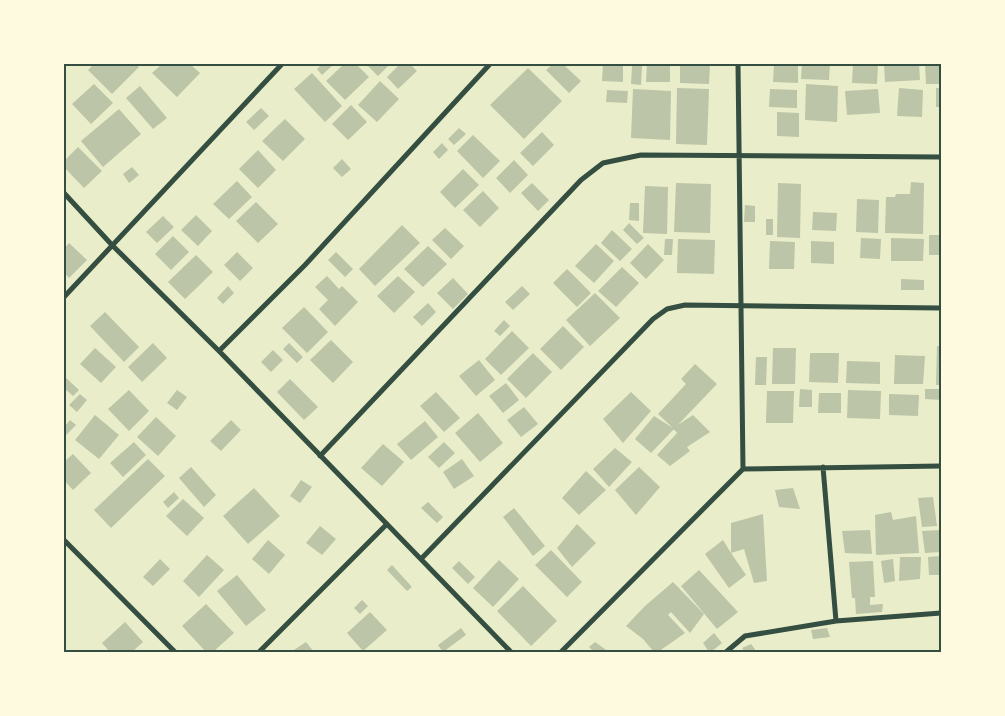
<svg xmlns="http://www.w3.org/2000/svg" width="1005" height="716" font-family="Bitter,serif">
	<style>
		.building { fill: #bcc5a7 }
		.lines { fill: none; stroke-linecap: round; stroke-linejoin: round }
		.minor { stroke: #344e41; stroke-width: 5 }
		.neatline { fill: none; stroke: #344e41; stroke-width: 2 }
	</style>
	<rect width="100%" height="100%" fill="#e9edc9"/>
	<path class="building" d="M94,64H136L139,67L112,94L88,70Z
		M162,64H190L200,73L177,97L152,73Z
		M322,64H334L322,75L317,69Z
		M344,64H356L369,77L345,100L326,81Z
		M366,64H390L378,76Z
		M400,64H410L417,71L398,89L387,77Z
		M553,64H563L581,81L569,93L546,70Z
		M603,64H623V82L602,81Z
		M647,64H670V82H646Z
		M680,64H710L709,84L680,83Z
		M774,64H798V83L773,82Z
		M802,64H830L829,80L801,79Z
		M853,64H878L877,84L852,83Z
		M884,64H919L920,80L885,82Z
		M925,64H941V84H926Z
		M632,66H642L641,85L631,84Z
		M528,68L562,101L524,139L490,105Z
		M312,73L342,106L325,122L294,89Z
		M380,81L399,99L377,122L358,105Z
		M94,84L113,103L91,124L72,104Z
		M806,84L838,86L837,122L805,120Z
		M140,86L167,118L153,129L126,98Z
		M677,88L709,89L707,145L676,144Z
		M899,88L923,90L922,117L897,116Z
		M936,88H941V107H936Z
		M633,89L671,91L670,140L631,138Z
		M770,89L797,90V108L769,107Z
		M878,89L880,113L847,115L845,91Z
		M607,90L628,91L627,103L606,102Z
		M351,105L367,122L348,140L332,124Z
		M261,108L269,116L254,130L246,122Z
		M119,109L141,134L103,167L81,141Z
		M777,112L799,113V137L777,136Z
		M285,119L305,139L283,161L262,141Z
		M459,128L466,134L454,145L448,139Z
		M542,132L554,145L533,166L520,153Z
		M473,135L500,161L483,178L457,151Z
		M442,143L448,150L439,159L433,152Z
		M78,147L102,171L84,188L64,167V161Z
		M258,150L276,170L258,188L239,169Z
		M342,159L351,169L342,177L333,168Z
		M514,160L528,175L510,193L496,178Z
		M132,167L139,175L129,183L123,174Z
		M463,169L479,185L455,208L440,192Z
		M237,181L252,197L229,219L213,204Z
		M911,182L924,183L923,234L885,233L886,197H895L896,194H910Z
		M532,183L549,200L538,211L521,193Z
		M676,183L711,184L710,233L674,232Z
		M778,183L801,184L800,238L777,237Z
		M645,186L668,187L667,234L643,233Z
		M483,191L499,208L480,227L463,210Z
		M857,199L879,200L878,233L856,232Z
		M256,202L278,224L258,243L236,221Z
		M630,203H639V221L629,220Z
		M745,205L755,206V222H744Z
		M813,212L837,213L836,231L812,230Z
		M196,215L212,231L198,246L181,230Z
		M163,216L174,227L157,243L146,232Z
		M766,219H773V235H766Z
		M629,223L644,238L637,244L623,230Z
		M402,225L420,243L375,286L359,269Z
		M445,228L464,246L451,259L432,240Z
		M612,230L632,249L620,261L601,243Z
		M929,235H941V255H929Z
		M173,236L189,252L171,270L155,254Z
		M861,238L881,239L880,259L860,258Z
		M891,238L924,239L923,261H891Z
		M665,239H673L672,255H664Z
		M678,239L715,240L714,274L677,273Z
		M770,241L795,242L794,269H769Z
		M811,241L834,242V264L811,263Z
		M69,243L87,260L69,278L64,272V249Z
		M596,244L614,261L594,283L575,266Z
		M648,244L664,260L646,279L630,263Z
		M428,246L447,264L423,287L404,269Z
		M237,252L253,268L240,281L224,265Z
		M336,252L353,269L345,277L328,260Z
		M196,255L213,272L185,299L168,282Z
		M622,267L639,283L616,307L598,291Z
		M567,269L591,293L577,307L553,283Z
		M327,276L339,289L342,286L358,302L335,326L319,309L328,300L315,287Z
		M398,276L415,292L394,313L377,296Z
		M453,278L468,294L453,309L437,293Z
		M901,279L924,280V290H901Z
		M228,286L234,293L223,304L217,298Z
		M522,286L530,294L513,310L505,302Z
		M595,293L620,318L590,346L566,320Z
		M428,303L436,312L422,326L413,317Z
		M304,307L328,332L307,353L282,328Z
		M105,312L139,347L124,362L90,326Z
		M504,320L510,326L500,336L494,331Z
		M563,326L584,347L561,370L540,349Z
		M512,331L529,348L501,375L485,359Z
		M331,340L353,362L333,383L310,360Z
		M153,343L167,358L142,382L128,367Z
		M289,343L303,357L297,363L283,349Z
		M937,346H941V385H936Z
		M95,348L116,367L101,383L80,364Z
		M773,348H796L795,384H772Z
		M273,350L283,360L271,372L261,362Z
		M533,353L552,372L526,398L507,379Z
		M810,353H839L838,383L809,382Z
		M895,355L925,356L923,384H894Z
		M756,357H767L766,385H755Z
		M479,360L495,380L476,396L459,376Z
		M847,361L880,362V384L846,383Z
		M695,364L717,384L651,453L635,439L654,416L673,428L658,414L686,384L681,379Z
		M64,376L79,390L73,396L64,388Z
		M290,379L318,407L304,420L277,392Z
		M506,383L519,400L503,413L489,396Z
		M800,389L812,390V407H799Z
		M925,389H941V400L925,399Z
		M129,390L149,411L129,431L108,409Z
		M177,390L187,397L177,410L167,403Z
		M848,390L881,391L880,419L847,418Z
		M767,391H794L793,423H766Z
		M436,392L460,418L444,432L420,406Z
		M631,392L651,411L623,443L603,419Z
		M819,393H841V413H818Z
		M80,394L87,400L77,412L69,405Z
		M889,394L919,395L918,416L889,415Z
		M524,407L538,424L521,437L507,420Z
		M478,413L503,443L480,462L455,433Z
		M95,415L119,435L99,459L75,440Z
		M693,415L710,432L687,447L690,451L670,466L657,455L677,433L673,428Z
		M156,417L176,436L158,456L137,437Z
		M70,420L76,425L66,435L64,433V427Z
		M231,420L241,430L221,451L210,441Z
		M425,421L438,437L411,460L397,444Z
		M134,442L146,455L123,477L110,463Z
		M444,442L455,453L439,468L428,457Z
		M383,444L404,462L382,486L361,468Z
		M615,448L632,462L609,487L593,469Z
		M73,454L91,473L73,490L64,480V462Z
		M148,459L165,476L111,528L94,510Z
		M462,459L474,476L454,489L443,472Z
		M191,467L216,495L204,507L179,478Z
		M639,467L660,487L636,515L615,490Z
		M586,471L606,490L579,515L562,498Z
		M301,480L312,487L300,503L290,496Z
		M254,488L280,516L248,544L223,516Z
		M793,488L800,509L779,507L775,490Z
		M174,492L179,498L168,508L163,502Z
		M933,497L937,526L922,527L918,498Z
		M183,499L204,518L187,536L166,516Z
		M428,502L443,517L437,523L421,508Z
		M514,508L545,546L533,556L503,517Z
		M891,512L893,520L916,516L919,553L876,555L875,515Z
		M763,514L767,581L754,583L744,549L731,553L746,575L729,588L705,554L723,540L731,553V523Z
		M577,524L596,543L572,567L557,548Z
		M320,526L336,539L322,555L306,543Z
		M870,530L872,554L845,553L842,531Z
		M941,530V552L925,553L922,531Z
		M268,540L285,555L269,574L252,559Z
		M551,550L582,582L567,597L535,565Z
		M207,555L224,570L199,597L183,581Z
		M941,556V575H929L928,557Z
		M900,557H921L920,579L899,581Z
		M160,559L170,569L153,586L143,577Z
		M893,559L895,581L884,583L881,561Z
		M499,560L519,579L493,607L473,588Z
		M459,561L475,577L468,584L452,568Z
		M873,561L875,597H870V605L883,604L882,612L856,614L855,598H852L849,562Z
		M392,565L412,587L407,591L387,570Z
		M699,570L738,612L717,629L681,586Z
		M237,575L266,610L246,626L217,591Z
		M673,582L704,614L690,633L671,612L668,615L685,633L658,652H654L643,639L626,626L645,606Z
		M523,586L557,621L531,646L497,611Z
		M362,600L368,606L360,614L354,608Z
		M206,604L234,633L213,652H206L182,626Z
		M370,612L387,630L363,651L347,633Z
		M125,622L143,642L132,652H110L102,643Z
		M461,628L466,635L443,652L438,645Z
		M827,628L830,637L813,639L811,630Z
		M714,633L722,643L711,652H709L703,643Z
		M306,642L314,652H291Z
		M595,642L609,652H594L589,647Z
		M751,644L757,652H745L742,648Z"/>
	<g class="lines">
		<path class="minor" d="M738,64L743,469L941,466
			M64,193L112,245L219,351L511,652
			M64,297L282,64
			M219,351L305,265L490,64
			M320,456L581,180L603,163L641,155L941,157
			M823,467L836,621
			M64,540L175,652
			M421,559L653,319L667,309L685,305L941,308
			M259,652L387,524
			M561,652L743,469
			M726,652L745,636L836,621L941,613"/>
	</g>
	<rect width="1005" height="716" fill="none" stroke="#fefae0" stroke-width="130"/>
	<rect x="65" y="65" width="875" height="586" class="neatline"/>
</svg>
